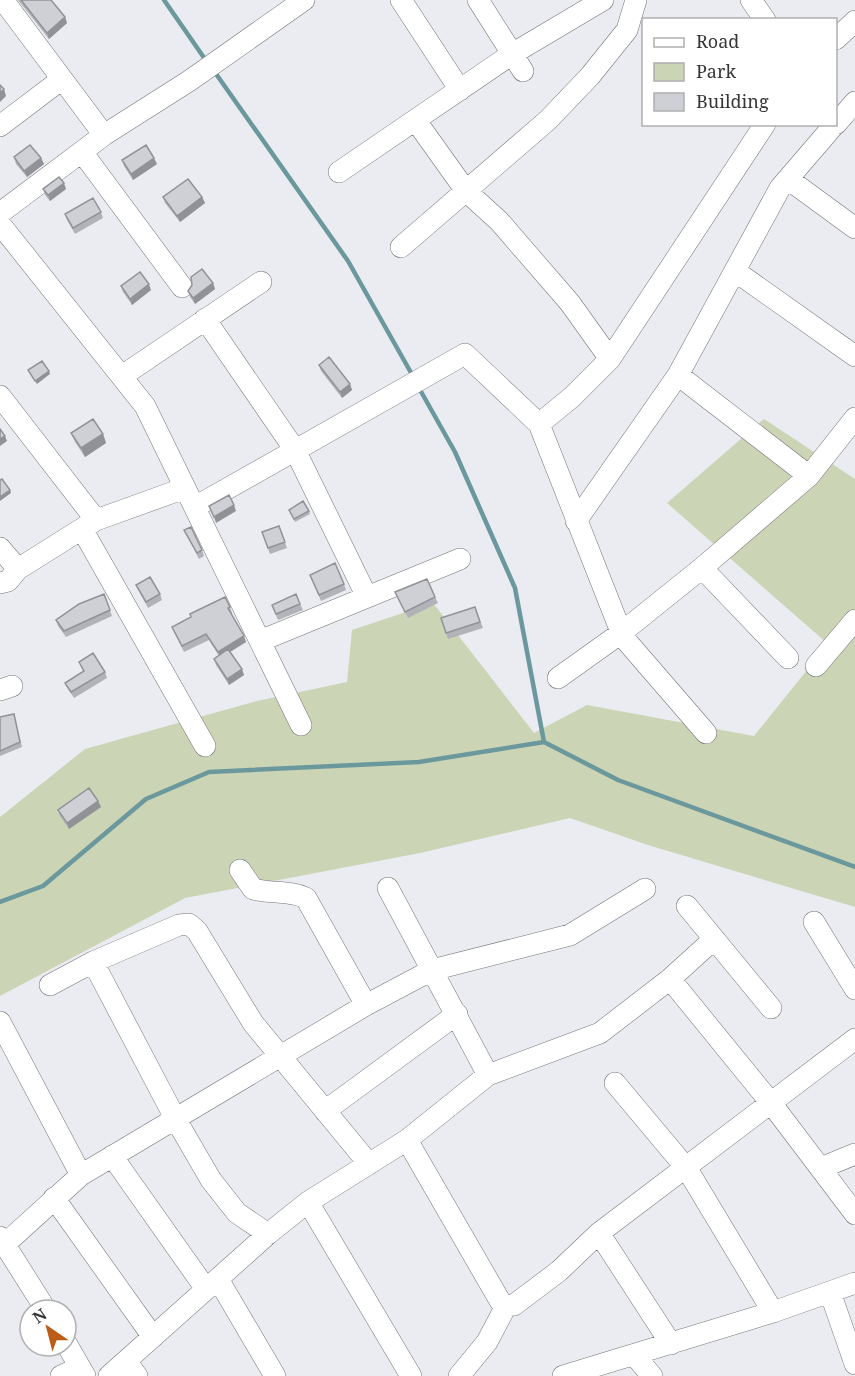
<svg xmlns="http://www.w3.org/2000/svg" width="855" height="1376" font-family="'Noto Serif',serif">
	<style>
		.green { fill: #cbd4b4 }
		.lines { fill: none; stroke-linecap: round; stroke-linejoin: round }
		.stream { stroke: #6b989c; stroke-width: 4.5 }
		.minor-casing { stroke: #737479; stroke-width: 22 }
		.minor { stroke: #fff; stroke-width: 21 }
		.wall { fill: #b2b3b8 }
		.shaded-wall { fill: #919296 }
		.building { fill: #cfd0d6; stroke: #919296; stroke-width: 1.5 }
	</style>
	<rect width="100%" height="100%" fill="#eaecf2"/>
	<path class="green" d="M764,419L855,479V907L648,845L570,818L420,853L185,898L0,996V817L85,749L257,701L347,682L352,630L433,603L534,733L587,705L754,736L828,644L667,503Z"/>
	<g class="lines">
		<path class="stream" d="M164,0L207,62
			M214,71L348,261L414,378
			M419,388L455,452L515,588L544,742
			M0,902L43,886L146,799L209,772L419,762L544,742L618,780L855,867"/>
		<g class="minor-casing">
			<path id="minor" d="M3,0L104,135
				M401,0L460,90
				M478,0L523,71
				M751,0L765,20
				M836,39L855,21
				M416,121L466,191L499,221L570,303L610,359
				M836,124L855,102
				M0,126L62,79
				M82,152L182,287
				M339,172L512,54L603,0
				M788,179L855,228
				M0,213L104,135L189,81L304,0
				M0,224L145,406L301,725
				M401,247L548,120L590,76L627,30L636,0
				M735,271L855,356
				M205,319L295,450L367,597
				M678,375L809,476
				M122,376L261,282
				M0,396L96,520
				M539,424L572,397L610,359L765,124
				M195,507L465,354L539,424L623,637L706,733
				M576,521L678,375L780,188L835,124
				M82,529L205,746
				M0,548L18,569
				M702,568L788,658
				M0,583L8,581L18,569L96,520L185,488
				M260,641L460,559
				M816,666L855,620
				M558,678L621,633L702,568L809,476L855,418
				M0,690L12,686
				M240,870L253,889C271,894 290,890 306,898L366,1005
				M388,888L488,1075
				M687,906L771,1008
				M814,922L855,989
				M93,962L179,925L189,924L197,931L253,1023L369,1164
				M670,979L771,1103L855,1214
				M50,985L93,962L175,1118L211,1180L237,1213L268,1234
				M0,1022L81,1175
				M615,1083L687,1169L773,1312
				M325,1111L457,1014
				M407,1140L500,1301L506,1306L514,1305L559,1271L599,1233L855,1039
				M112,1156L206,1289
				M821,1168L855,1154
				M54,1198L153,1337
				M308,1202L411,1376
				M599,1233L671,1344
				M0,1237L46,1310
				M5,1244L81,1175L366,1005L432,970L570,935L645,889
				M218,1279L275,1376
				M830,1292L855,1364
				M66,1343L85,1376
				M635,1356L652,1376
				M126,1361L137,1376
				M61,1376L80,1367
				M109,1376L268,1234L308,1202L407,1140L488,1075L600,1033L670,979L713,940
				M459,1376L487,1342L506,1306
				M563,1376L773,1312L855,1283"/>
		</g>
		<use href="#minor" class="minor"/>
	</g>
	<path class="wall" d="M18,0H51L65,17L67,23L49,39Z
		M14,157L41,158L44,164L27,177L16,164Z
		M122,160L157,164L133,180L124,166Z
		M43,189H66L50,201L45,195Z
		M163,197H202L205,203L180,222L165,203Z
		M101,212L103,218L75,234L67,220L65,214Z
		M213,283L215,289L195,304L190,297L188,291Z
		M121,286L151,290L132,305L123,292Z
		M319,365L350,384L352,390L342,398L321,371Z
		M71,433L103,434L106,443L85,457L75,442Z
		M289,510L309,511L310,514L295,522Z
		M279,526L287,548L270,554L262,532Z
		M184,530L202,550L204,556L199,559L187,536Z
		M310,575L344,584L346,590L321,601Z
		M136,585L160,594L162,600L148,608L139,591Z
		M395,592L435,597L438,603L408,618Z
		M104,594L112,616L66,637L58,626L56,620Z
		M300,604L303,610L278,620L272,605Z
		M230,607L232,613L231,614L246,642L230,652L244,675L229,685L216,665L214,659L219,656L209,640L184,652L172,627Z
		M475,607L483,628L448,639L441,618Z
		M79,662L105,672L107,678L74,698L68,689L65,683L83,671Z
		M14,714L22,747L0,756V717Z
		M98,801L101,807L69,829L60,816L58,810Z"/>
	<path class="shaded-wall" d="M65,17L67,23L49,39L47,33Z
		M4,89L6,96L0,102V93Z
		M41,158L44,164L27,177L24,171Z
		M154,158L157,164L133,180L131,174Z
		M64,183L66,189L50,201L48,195Z
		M202,197L205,203L180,222L177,216Z
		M213,283L215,289L195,304L193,298Z
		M149,284L151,290L132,305L130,299Z
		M49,371L50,374L37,384L35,381Z
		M350,384L352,390L342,398L340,392Z
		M103,434L106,443L85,457L81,448Z
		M5,436L7,441L0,446V439Z
		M10,490L11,493L0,501V497Z
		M234,505L236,511L216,523L214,517Z
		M244,636L246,642L220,658L218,652Z
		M242,669L244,675L229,685L227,679Z
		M98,801L101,807L69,829L67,823Z"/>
	<path class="building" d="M21,0H51L65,17L47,33Z
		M0,85L4,89L0,93Z
		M30,145L41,158L24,171L14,157Z
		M146,145L154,158L131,174L122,160Z
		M59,177L64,183L48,195L43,189Z
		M188,179L202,197L177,216L163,197Z
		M93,198L101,212L73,228L65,214Z
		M202,269L213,283L193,298L188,291L192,285L191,277Z
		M140,272L149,284L130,299L121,286Z
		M329,357L350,384L340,392L319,365Z
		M42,361L49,371L35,381L28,370Z
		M93,419L103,434L81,448L71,433Z
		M0,429L5,436L0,439Z
		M2,479L10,490L0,497V480Z
		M229,495L234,505L214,517L209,506Z
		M303,501L309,511L294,519L289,510Z
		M279,526L285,542L268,548L262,532Z
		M191,527L202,550L197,553L184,530Z
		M335,563L344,584L319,595L310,575Z
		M150,577L160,594L146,602L136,585Z
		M427,579L435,597L405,612L395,592Z
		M104,594L110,610L64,631L56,620L79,604Z
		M296,594L300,604L276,614L272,605Z
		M225,597L230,607L228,608L244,636L218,652L206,634L182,646L172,627L191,617L190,614Z
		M475,607L480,622L446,633L441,618Z
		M228,649L242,669L227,679L214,659Z
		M93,653L105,672L71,692L65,683L84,671L79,662Z
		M14,714L20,742L0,751V717Z
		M89,788L98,801L67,823L58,810Z"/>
	<rect x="642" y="18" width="195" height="108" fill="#ffffff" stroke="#afafb0" stroke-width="1.5"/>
	<rect x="654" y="38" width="30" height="9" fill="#ffffff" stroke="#afafb0" stroke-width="1.5"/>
	<text x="696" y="48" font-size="18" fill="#363639">Road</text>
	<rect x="654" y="63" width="30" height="18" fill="#cbd4b4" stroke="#afafb0" stroke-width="1.5"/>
	<text x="696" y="78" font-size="18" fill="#363639">Park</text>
	<rect x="654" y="93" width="30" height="18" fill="#cfd0d6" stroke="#afafb0" stroke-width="1.5"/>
	<text x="696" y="108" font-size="18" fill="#363639">Building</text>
	<g transform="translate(48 1328) rotate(325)"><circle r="28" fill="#ffffff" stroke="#afafb0" stroke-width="1.5"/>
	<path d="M0-4.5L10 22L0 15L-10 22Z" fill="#bc5d17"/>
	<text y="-9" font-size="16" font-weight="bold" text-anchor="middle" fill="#363639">N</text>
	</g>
</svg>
